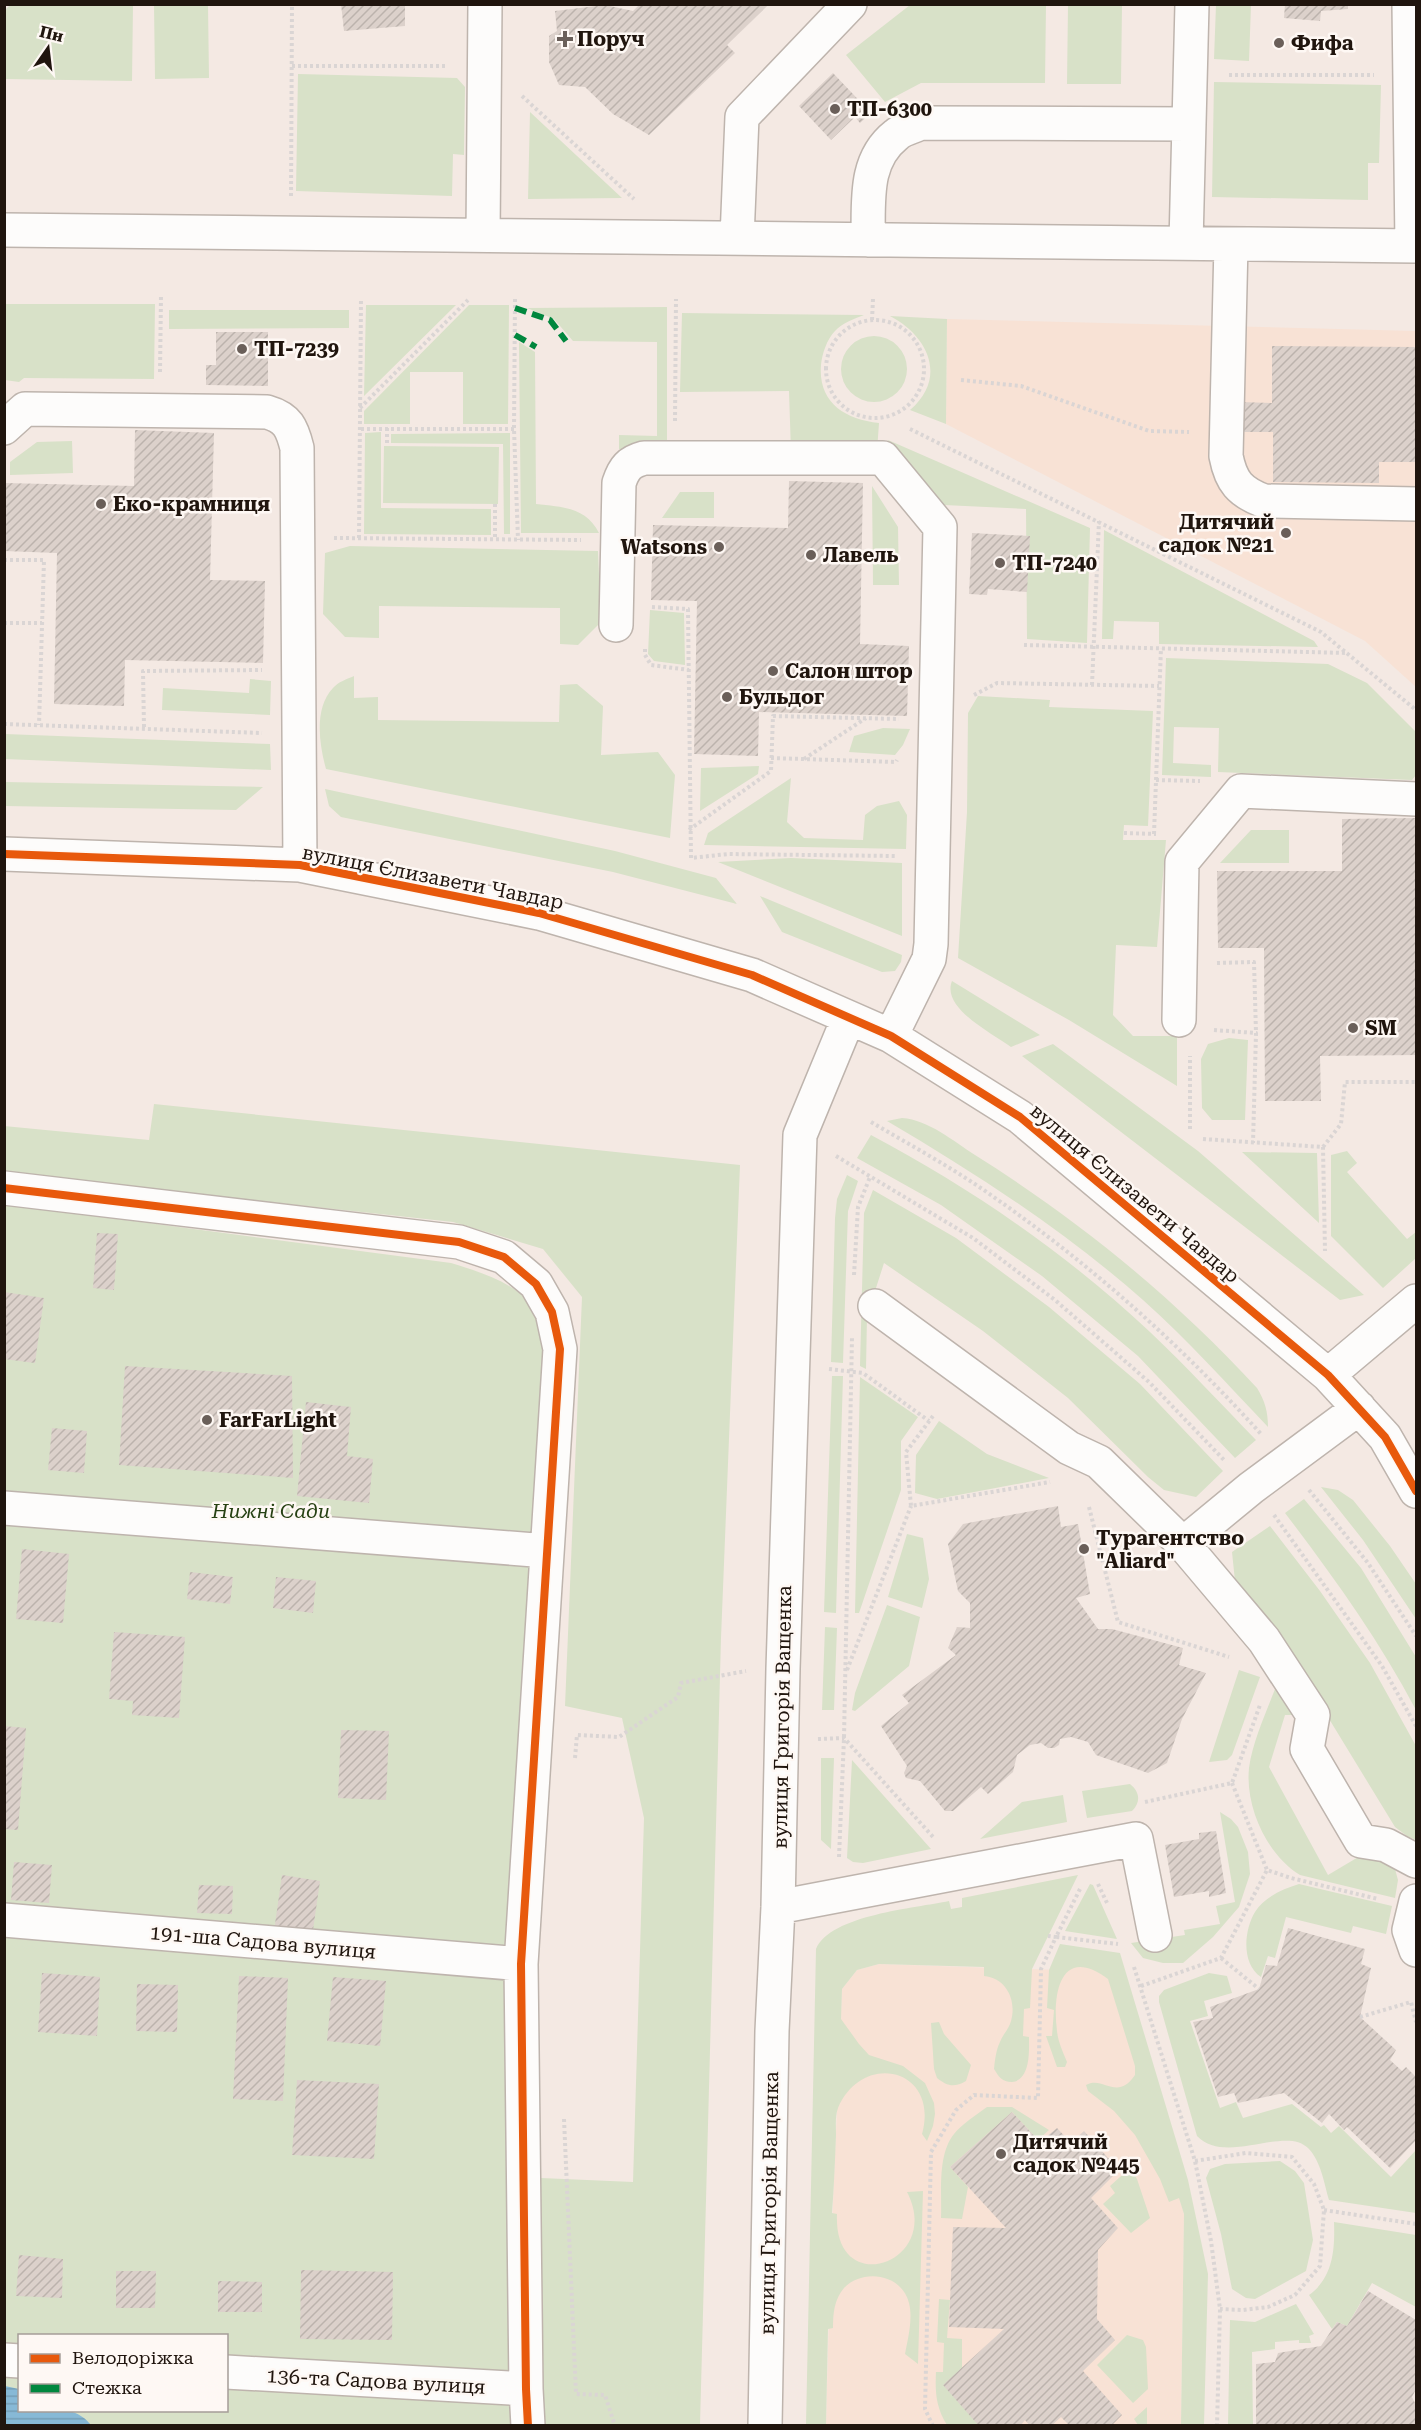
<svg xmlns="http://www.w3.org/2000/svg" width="1421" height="2430" font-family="'Roboto Serif',serif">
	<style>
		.built { fill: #f8e2d5 }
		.green { fill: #d8e1c8; fill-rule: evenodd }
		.water { fill: url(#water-rules) }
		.building { fill: url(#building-hatch) }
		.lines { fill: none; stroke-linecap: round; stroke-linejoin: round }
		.minor-casing { stroke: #beb4ad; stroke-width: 36 }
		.path { stroke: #dad5d4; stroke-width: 4; stroke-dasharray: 3 3; stroke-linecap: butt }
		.minor { stroke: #fdfcfb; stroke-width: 33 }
		.quiet { stroke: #00873e; stroke-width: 6; stroke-dasharray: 12 6; stroke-linecap: butt }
		.cycleway-casing { stroke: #fef8f4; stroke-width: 11 }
		.cycleway { stroke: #e8590c; stroke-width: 8 }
		.poi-dot { fill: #6a5f59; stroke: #fef8f4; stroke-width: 2 }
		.labels { text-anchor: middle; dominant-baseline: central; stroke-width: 5; stroke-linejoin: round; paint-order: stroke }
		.poi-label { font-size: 20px; font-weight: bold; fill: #20150e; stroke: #fef8f4; text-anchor: start }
		.street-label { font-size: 20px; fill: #20150e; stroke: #fef8f4 }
		.park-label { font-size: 20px; font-style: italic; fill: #274113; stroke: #fef8f4 }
	</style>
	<defs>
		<pattern id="water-rules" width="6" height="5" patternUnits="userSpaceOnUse" patternTransform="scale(1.5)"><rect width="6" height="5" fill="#87b9d6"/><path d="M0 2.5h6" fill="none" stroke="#749eb6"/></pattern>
		<pattern id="building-hatch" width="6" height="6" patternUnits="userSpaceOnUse" patternTransform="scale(1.5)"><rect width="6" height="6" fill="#dcd1cb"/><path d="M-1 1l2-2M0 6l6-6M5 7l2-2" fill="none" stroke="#bcb3ad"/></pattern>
	</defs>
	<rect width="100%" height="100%" fill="#f4e9e3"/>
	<path class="built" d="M947,319L1416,331V687L1365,641L946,424Z
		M1073,1958L1118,1976L1184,2214L1181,2425L826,2426L830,2274L842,1989L857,1970L879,1964L1059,1970Z"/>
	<path class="green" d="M10,5H133L132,81L5,79V10Z
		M154,5H208L209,78L155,79Z
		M910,5H1046L1045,83H921L885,102L846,55Z
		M1068,5H1122L1121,84H1067Z
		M1216,5H1251L1249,61L1214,59Z
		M298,74L457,78L465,87L464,155L453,154L452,196L296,191Z
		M1214,82L1381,85L1379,163H1368V200L1212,197Z
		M530,112L622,198L528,199Z
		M5,304H155L154,379L24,378L19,382L5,380Z
		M366,305H456L364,396Z
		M469,305H509L508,424H463V372H410V424H364V411Z
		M667,307V449L652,443H635L629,450L619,449V435L657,436V342L573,341L554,319L527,308Z
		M169,310H349V328L169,329Z
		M682,313L864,315C854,319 842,323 835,331C827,339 822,354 821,365C818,402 844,419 879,423L877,451L791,452L789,391L680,392Z
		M890,316L947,319L946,424L910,410C948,377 928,336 890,316Z
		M841 369a33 33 0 1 1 66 0a33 33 0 1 1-66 0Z
		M519,342L535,352L536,504C562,507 586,507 599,533H521Z
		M381,432V508L491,509V535L364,534L365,433Z
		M510,433V534H504L503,444L391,443V434Z
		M888,440L1090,528L1087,643L1027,639L1026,509L944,505L890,453Z
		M72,441L73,473L10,475V462L37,442Z
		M384,446L499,447L498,504L383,503Z
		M872,486L898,527L899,585H873Z
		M680,492H714V518H662Z
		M1104,530L1314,641L1318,647L1159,644V622L1114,621L1113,639H1102Z
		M350,546L598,551L601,622L578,645L560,644V608L379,606V638L345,637L323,614L325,553Z
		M650,610L684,613L685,665L654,661L648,654Z
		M1166,658L1328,664L1367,683L1416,732V775L1412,780L1218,772L1219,728L1174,727L1173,763L1211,765V777L1162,775Z
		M354,676V698L378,697V720L559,722L560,685L577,684L603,706L601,755L658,752L675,775L670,838L326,769C319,744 314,708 333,688C338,682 347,679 354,676Z
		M250,679L271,681L270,715L162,710L163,688L249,693Z
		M978,696L1050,700L1049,707L1153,711L1148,826L1124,825L1123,840H1166L1157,947L1116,945L1113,1015L1133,1036H1177V1086L1069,1020L958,958L967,812L968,713Z
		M883,728L910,729L903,745L895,755L849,752L854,736Z
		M5,734L270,744L271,770L5,759Z
		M759,766L758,774L700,811L701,768Z
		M791,778L787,822L804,838L863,840L865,815L877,806L899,801L907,815L906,849L704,845L708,833Z
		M5,782L263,787L236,810L5,806Z
		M325,789L615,851L716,878L737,904L613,872L341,817L329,806Z
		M1251,830H1289V863H1220Z
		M791,858L902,863V936L718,862Z
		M760,896L902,955L901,962L895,971L882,972L782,932Z
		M952,981L1040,1035L1011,1047C992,1033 941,1008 952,981Z
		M1229,1038L1248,1040L1245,1120H1212L1202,1108L1201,1059L1208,1044Z
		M1053,1044L1198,1151L1364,1295L1340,1300L1022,1056Z
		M154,1104L740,1165L721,1638L700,2425H540L541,2178L633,2182L644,1818L622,1718L565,1706L582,1297L543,1249L453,1222L5,1173L4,1126L149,1140Z
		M902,1118C929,1120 953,1141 975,1155C1080,1221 1173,1297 1257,1388C1265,1401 1268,1412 1268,1427C1227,1384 1188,1340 1143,1300C1065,1231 977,1174 887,1121Z
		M871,1135C971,1188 1067,1254 1150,1332C1187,1367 1221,1404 1256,1440L1235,1458L1138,1356L1042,1276L941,1205L857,1158Z
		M1347,1151L1357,1163L1347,1172L1407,1239L1416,1232V1258L1383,1288L1331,1236V1155Z
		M1242,1152L1317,1153L1319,1223Z
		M847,1175L858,1181L848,1211L843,1363L831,1362L835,1218L837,1199Z
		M873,1190L956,1238L1049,1307L1140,1384L1223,1471L1196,1497L1164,1490L1148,1477L1068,1398L983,1331L884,1263L867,1316L866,1369L860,1366L864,1213Z
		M5,1204L451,1263C483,1273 526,1285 540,1320C544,1331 546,1344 549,1356L505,1975L512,2425L5,2426ZM20,2336H226V2410H20Z
		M832,1376H843L836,1613L824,1612Z
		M860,1377L918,1417L901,1441V1490L859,1613H855Z
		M939,1421L987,1454L1049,1478L937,1499L915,1493L916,1455Z
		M1321,1487L1338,1490L1353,1500L1390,1546L1416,1584V1619L1363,1540Z
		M1304,1499L1361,1568L1416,1657V1710C1379,1640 1333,1576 1285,1513Z
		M1270,1526L1320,1591L1370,1663L1416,1746V1840L1407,1836L1395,1827L1323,1709L1235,1581L1232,1552Z
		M907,1534L923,1538L929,1579L922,1608L888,1597Z
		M887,1605L920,1617L909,1666L855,1711L852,1710L855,1693Z
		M825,1627L837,1628L834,1710H822Z
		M1239,1670L1260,1677L1232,1755L1227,1760L1209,1762Z
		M1278,1681L1296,1715H1285L1269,1767L1328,1875L1360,1856L1386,1861L1395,1869L1398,1880L1395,1898L1300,1875C1267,1855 1245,1807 1249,1768C1253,1739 1268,1709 1278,1681Z
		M821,1758H834L831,1849L821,1840Z
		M852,1760L931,1849L863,1863L853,1862L847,1858Z
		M1130,1784C1140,1792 1141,1802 1132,1811L1087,1818L1082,1791Z
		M1063,1795L1067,1822L980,1839L1022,1802Z
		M1220,1812L1231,1819L1238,1827L1248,1852L1250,1874L1239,1907L1213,1937L1183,1963H1163L1143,1958L1131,1943L1185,1935L1184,1930L1220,1924L1216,1906L1235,1902Z
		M1078,1875L1032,1969L1030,2008L1024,2009L1023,2036L1029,2037C1029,2050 1031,2080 1012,2082C1002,2082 999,2077 994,2069C995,2060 996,2050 1000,2042C1003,2034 1009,2029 1011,2021C1017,2000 1006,1978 984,1976V1967L879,1964L857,1970L842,1989L841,2019L859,2044L869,2055L903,2066L925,2083L934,2103L935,2114L933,2126L927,2141L922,2134C940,2069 863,2050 838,2108C835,2116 836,2127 836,2135C835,2161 834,2187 832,2213L837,2214C833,2301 944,2263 907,2192L923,2191L918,2364L905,2354C908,2338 913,2319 909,2303C902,2274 863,2268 844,2288C834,2300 833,2313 833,2328L828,2329L826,2425H806L816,1949C830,1915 916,1908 949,1901L951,1909L962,1907V1898Z
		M1090,1884L1093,1885L1117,1939L1065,1931Z
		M1299,1884L1392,1906L1386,1934L1353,1926L1351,1933L1286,1917L1275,1958L1268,1956L1261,1977C1241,1964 1244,1930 1255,1912C1264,1897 1283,1889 1299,1884Z
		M1060,1944L1120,1953L1188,2180L1208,2274L1204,2425H1181L1184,2214L1179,2198L1169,2202L1160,2179L1135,2135L1114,2111L1088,2091L1086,2085C1103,2075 1117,2102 1135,2075V2066L1108,1979C1061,1944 1052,1993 1057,2031C1058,2042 1063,2052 1067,2062L1065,2067H1057L1046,2036H1052L1054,2010L1047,2008L1049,1970Z
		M1209,1973L1227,1976L1232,1993L1204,2001L1208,2016L1190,2021L1220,2108L1236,2102L1243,2118L1292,2104L1321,2127L1324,2125L1331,2133L1339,2126L1391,2177L1416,2150V2213L1329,2200C1324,2183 1321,2161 1308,2148C1285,2125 1226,2166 1197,2136L1159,2002V1996L1164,1990Z
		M939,2022L944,2034L971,2065L966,2081C954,2088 947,2086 937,2078L934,2069L931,2023Z
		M987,2107H1012L1049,2130L1038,2140L1012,2112L950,2167L968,2187L962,2219L941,2218C942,2193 937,2155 954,2134C962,2124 976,2115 987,2107Z
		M1280,2161L1295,2171L1304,2183L1313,2240L1306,2271L1255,2299L1246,2298L1232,2289L1221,2234L1206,2178L1210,2169L1225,2164Z
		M1130,2168L1137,2179L1150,2218L1131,2233L1103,2204L1115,2193L1110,2186Z
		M1334,2222L1416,2235V2307L1372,2283L1347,2326L1337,2322L1332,2329L1309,2295C1333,2278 1335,2250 1334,2222Z
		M939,2299L950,2300L947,2338L962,2339V2368L979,2425H947C936,2407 935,2393 936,2372H943L944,2343L937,2342Z
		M1296,2304L1314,2334L1309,2336L1311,2343H1299V2340L1275,2342V2349L1252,2352L1253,2425H1228L1230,2320L1255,2322Z
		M1127,2335L1143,2340L1146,2347L1148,2389L1133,2403L1097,2365Z
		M1147,2407V2425H1138L1134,2419Z"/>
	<path class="water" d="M5,2386L19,2389L20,2410C46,2410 74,2403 91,2425H5Z"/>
	<path class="building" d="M341,4H405V26L344,31Z
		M640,4H769L727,45L735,53L649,135L613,114L585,87L559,85L549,62V36L557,31L555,11L605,5L633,11Z
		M1285,4H1348V9L1321,11L1320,21L1284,18Z
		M833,73L871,113L860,123L855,117L831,140L799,106Z
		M216,332H268V386L206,385V365H216Z
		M1272,346L1416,347V462H1379V483L1273,482V432H1239V402L1272,403Z
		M135,430L214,433L210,580L265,581L263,663L125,660L124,706L54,704L57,553L4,551V483L134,486Z
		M789,481L863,483L860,644L909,646L907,716L759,712L758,756L694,754L697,601L651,600L653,525L788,528Z
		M972,533L1030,536L1027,592L988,589L987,595L969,594Z
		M1416,818V1055L1320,1056L1321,1101H1265L1264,948H1218L1217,871H1342V819Z
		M97,1233L118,1234L114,1290L93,1288Z
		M4,1292L44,1298L35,1363L4,1359Z
		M125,1366L292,1376L293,1478L119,1465Z
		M306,1402L351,1407L347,1456L373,1459L369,1503L297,1496Z
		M52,1428L87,1431L84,1473L48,1470Z
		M1058,1506L1061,1527L1078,1524L1090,1594L1076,1598L1098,1629H1112L1183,1648L1179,1665L1206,1673L1182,1719L1167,1763L1148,1773L1096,1755L1088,1742L1071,1737L1060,1739L1059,1745L1054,1748H1048L1041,1743L1030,1745L1017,1755L1013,1772L988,1794L981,1787L953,1811H945L920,1781L906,1778L904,1773L907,1766L881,1726L909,1703L902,1695L956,1655L948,1648L957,1627L970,1628V1603L958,1591L948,1544L963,1524Z
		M22,1549L69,1554L63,1623L16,1619Z
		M190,1572L233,1577L230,1604L187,1599Z
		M276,1577L316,1581L313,1613L273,1608Z
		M114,1632L185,1637L179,1718L132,1715L133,1701L109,1699Z
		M4,1726L26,1728L18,1830L4,1829Z
		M341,1730L389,1731L386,1800L338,1798Z
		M1216,1831L1226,1893L1209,1897V1891L1174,1897L1165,1845L1199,1839V1833Z
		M14,1862L52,1865L49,1903L11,1900Z
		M282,1875L320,1881L312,1937L274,1931Z
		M199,1885L233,1886L232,1914L197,1913Z
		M1288,1928L1365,1949L1361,1964L1371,1968L1360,2017L1396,2050L1390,2060L1402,2071L1406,2067L1416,2077V2140L1390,2168L1347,2127L1344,2130L1329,2114L1322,2123L1284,2093L1238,2103L1234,2093L1218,2097L1193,2022L1213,2018L1210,2007L1259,1989L1266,1965L1277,1966Z
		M42,1973L100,1977L97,2036L38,2032Z
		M239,1976L288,1978L283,2101L233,2099Z
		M333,1977L386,1981L380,2046L327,2041Z
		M137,1984L178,1985L177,2032L136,2031Z
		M297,2080L379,2084L374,2159L292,2155Z
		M1012,2112L1040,2142L1057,2128L1071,2143L1084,2131L1119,2170L1091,2198L1118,2228L1098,2250L1097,2319L1115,2340L1083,2371L1122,2415L1111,2426H1070L1061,2417L1051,2426H1030L1025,2420L1020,2426H979L943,2385L1004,2329L949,2327L953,2227L1006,2228L950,2167Z
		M19,2255L63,2259L62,2298L16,2296Z
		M301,2270L393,2272L392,2340L300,2339Z
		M116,2271H156L155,2308H116Z
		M218,2281L262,2282V2312H218Z
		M1368,2291L1416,2320V2389L1412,2397L1416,2405V2426H1256V2364L1275,2362L1278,2353L1321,2346L1337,2322L1347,2326Z"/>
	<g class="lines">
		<g class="minor-casing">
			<path id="minor" d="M1409,4L1412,246
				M4,230L1416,246
				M483,235L485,4
				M737,238L742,117L850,4
				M868,240C869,203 863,161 896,135C902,129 913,127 921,123L1189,124
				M1186,243L1192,4
				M1231,244L1226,456C1231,482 1240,492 1264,501L1416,504
				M4,428L25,409L267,412C288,418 292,428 297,448L300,865
				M616,625L619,483C624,468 629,462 644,458H883L940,527L931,944L929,959L891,1036
				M4,854L300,865L539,913L752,975L891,1036L1020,1117L1328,1375L1385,1437L1416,1491
				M1179,1020L1182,862L1241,791L1416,799
				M4,1188L459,1242L504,1257L536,1284L552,1312L560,1349L521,1964L526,2389L528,2426
				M875,1306L1069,1448L1099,1462L1183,1544L1251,1488L1359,1408
				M1328,1375L1416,1301
				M4,1508L547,1551
				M1183,1544L1264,1640L1313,1715L1307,1749L1361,1841L1386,1845L1416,1861
				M1416,1901L1409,1930L1416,1950
				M778,1907L1136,1839L1155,1935
				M4,1920L521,1964
				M4,2360L20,2361
				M226,2372L526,2389
				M765,2426L772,2031L778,1907L783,1669L800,1135L848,1019"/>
		</g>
		<path class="path" d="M292,66H448
			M1229,75H1374
			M522,96L634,199
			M291,196L292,4
			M515,299L514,429L518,540
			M872,320L873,299
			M826 369a49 49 0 1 1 98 0a49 49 0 1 1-98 0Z
			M160,372L161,296
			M961,380L1021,386L1149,431L1189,432
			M360,408L468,300
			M675,421L676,299
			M387,428V446
			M361,429H514
			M910,429L1321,632L1416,710
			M495,504V540
			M334,538L581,540
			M359,538L361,299
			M4,560H44L39,725
			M652,607L688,609L691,858L728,854L896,856
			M4,623H42
			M1024,645L1348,653
			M645,649V655L651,665L689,670
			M1092,685L1099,521
			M974,695L997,683L1159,686
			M4,724L262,733
			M144,727L143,671L262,670
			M771,758L896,762L897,760
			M804,759L866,718
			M1156,780L1200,781
			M689,830L771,771L773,716L899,719
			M1124,833L1156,834
			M1154,834L1161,648
			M1217,963L1254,962L1256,1033
			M1214,1030L1256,1033L1253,1143
			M871,1122C910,1145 951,1167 988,1193C1089,1263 1179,1343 1261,1434
			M1190,1129V1056
			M1203,1139L1323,1147L1325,1251
			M1323,1147L1341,1124L1345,1082H1416
			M836,1156L973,1238L1055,1300L1149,1382L1225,1461
			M854,1275L858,1207L870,1177
			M829,1369L863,1373L929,1421
			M933,1416L906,1452L911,1506L1050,1482
			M1309,1490L1368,1563L1416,1636
			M1089,1507L1118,1622L1229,1657
			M1274,1515L1382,1666L1416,1726
			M847,1670L911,1506
			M818,1739L844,1738L934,1838
			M575,1758L577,1735L619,1737L678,1697L681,1683L746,1671
			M1232,1783L1267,1870
			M1145,1802L1232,1783L1260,1705
			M839,1857L844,1738L852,1337
			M1098,1884L1108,1905
			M1080,1889L1056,1937L1118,1944
			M1221,1958L1259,1989
			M1134,1967L1195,2161L1211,2241L1220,2309L1217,2426
			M1141,1986L1221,1958L1267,1870L1291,1878L1378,1899
			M1360,2017L1411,2002L1416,2022
			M564,2119L576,2394L605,2395L615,2426
			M1195,2161L1246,2153L1292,2157L1314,2184L1324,2210L1320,2266L1295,2295L1268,2307L1243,2310L1220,2309
			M1324,2210L1416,2224
			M933,2426L925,2409L931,2152L956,2110L974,2095L1038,2098L1041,1969L1056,1937L1048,1936"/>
		<use href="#minor" class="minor"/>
		<path class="quiet" d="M515,308L550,320L566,341
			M515,335L536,347"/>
		<g class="cycleway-casing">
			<path id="cycleway" d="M4,854L300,865L539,913L752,975L891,1036L1020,1117L1328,1375L1385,1437L1416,1491
				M4,1188L459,1242L504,1257L536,1284L552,1312L560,1349L521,1964L526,2389L528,2426"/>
		</g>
		<use href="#cycleway" class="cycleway"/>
	</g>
	<g class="poi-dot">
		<path d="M562 30h6v6h6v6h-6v6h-6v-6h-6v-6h6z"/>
		<circle cx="1279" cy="43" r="6"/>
		<circle cx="835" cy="109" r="6"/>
		<circle cx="242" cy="349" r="6"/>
		<circle cx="101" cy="504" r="6"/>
		<circle cx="1286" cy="533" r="6"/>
		<circle cx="719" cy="547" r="6"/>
		<circle cx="811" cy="555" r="6"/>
		<circle cx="1000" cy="563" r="6"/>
		<circle cx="773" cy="671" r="6"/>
		<circle cx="727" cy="697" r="6"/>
		<circle cx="1353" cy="1028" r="6"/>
		<circle cx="207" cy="1420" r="6"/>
		<circle cx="1084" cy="1549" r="6"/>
		<circle cx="1001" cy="2154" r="6"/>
	</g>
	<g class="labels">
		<g class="poi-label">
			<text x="577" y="39">Поруч</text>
			<text x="1291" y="43">Фифа</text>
			<text x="847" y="109">ТП-6300</text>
			<text x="254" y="349">ТП-7239</text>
			<text x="113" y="504">Еко-крамниця</text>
			<text x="1274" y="522" text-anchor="end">Дитячий<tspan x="1274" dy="23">садок №21</tspan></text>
			<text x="707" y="547" text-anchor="end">Watsons</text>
			<text x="823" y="555">Лавель</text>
			<text x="1012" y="563">ТП-7240</text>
			<text x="785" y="671">Салон штор</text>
			<text x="739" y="697">Бульдог</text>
			<text x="1365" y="1028">SM</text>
			<text x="219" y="1420">FarFarLight</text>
			<text x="1096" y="1538">Турагентство<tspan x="1096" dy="23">"Aliard"</tspan></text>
			<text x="1013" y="2142">Дитячий<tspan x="1013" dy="23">садок №445</tspan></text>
		</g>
		<g class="street-label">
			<text transform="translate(433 877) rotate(11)">вулиця Єлизавети Чавдар</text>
			<text transform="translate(1135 1193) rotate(40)">вулиця Єлизавети Чавдар</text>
			<text transform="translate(782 1717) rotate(-89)">вулиця Григорія Ващенка</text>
			<text transform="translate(263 1942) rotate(5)">191-ша Садова вулиця</text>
			<text transform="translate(769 2203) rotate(-89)">вулиця Григорія Ващенка</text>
			<text transform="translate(376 2381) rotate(3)">136-та Садова вулиця</text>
		</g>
		<g class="park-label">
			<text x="271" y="1511">Нижні Сади</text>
		</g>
	</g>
	<rect width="1421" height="2430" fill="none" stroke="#20150e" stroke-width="12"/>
	<rect x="18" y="2334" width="210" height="78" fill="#fef8f4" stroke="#a59d98" stroke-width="1.5"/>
	<rect x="30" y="2354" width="30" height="9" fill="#e8590c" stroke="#a59d98" stroke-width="1.5"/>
	<text x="72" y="2364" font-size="18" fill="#20150e">Велодоріжка</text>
	<rect x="30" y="2384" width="30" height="9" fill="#00873e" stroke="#a59d98" stroke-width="1.5"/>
	<text x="72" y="2394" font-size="18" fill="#20150e">Стежка</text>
	<g transform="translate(48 48) rotate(14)" stroke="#fef8f4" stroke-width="4.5" paint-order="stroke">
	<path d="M0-4.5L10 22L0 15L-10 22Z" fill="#20150e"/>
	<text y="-9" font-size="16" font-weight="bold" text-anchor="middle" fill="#20150e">Пн</text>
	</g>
</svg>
